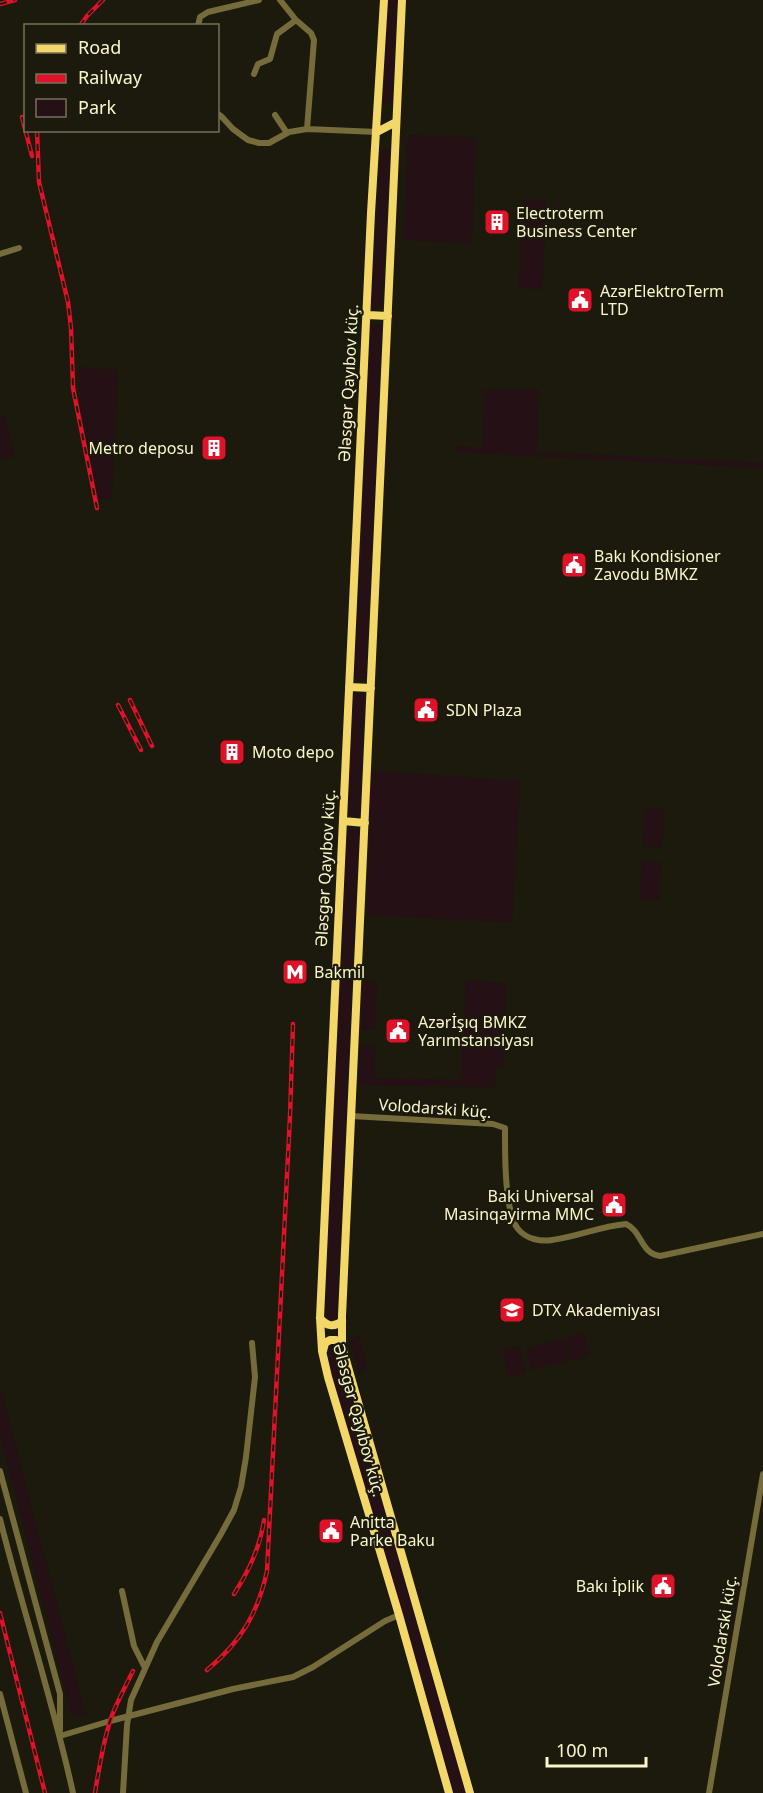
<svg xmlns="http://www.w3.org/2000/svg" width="763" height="1793" font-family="'Noto Sans',sans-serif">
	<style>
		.green { fill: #241015 }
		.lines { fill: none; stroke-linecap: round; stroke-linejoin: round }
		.street { stroke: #766b3b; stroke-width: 6 }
		.secondary { stroke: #f3d869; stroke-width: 8 }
		.rail-casing { stroke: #df122a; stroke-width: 4.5 }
		.rail { stroke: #1b1a0c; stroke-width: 2; stroke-dasharray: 7; stroke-linecap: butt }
		.labels { text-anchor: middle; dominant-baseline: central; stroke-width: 4.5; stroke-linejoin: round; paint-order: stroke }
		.poi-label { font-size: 16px; fill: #fbf6ca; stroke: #1b1a0c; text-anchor: start }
		.street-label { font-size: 16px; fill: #fbf6ca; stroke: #1b1a0c }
	</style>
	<rect width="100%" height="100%" fill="#1b1a0c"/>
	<path class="green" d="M388,0H397L392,103H383Z
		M408,135L476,138L472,243L404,240Z
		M381,149H390L382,307H371Z
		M523,199L547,201L542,289L519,288Z
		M371,324L382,325L366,679L354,678Z
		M78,367L118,370L112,498L99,501L81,412Z
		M539,389L537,452L763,463V468L456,452V446L483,448L484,390Z
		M4,415L15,456L0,459V416Z
		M352,693L364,694L360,816L348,815Z
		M370,771L520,781L512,922L367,915Z
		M645,808L664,809L662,847L643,846Z
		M346,829L359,830L337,1310L336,1317L333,1320L325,1316L324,1311Z
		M642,861L661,862L659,900L640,899Z
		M362,981L377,982L375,1030H360Z
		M466,981L506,983L504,1068H496L494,1087L359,1085L360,1045H375L374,1078L461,1080Z
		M584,1333L590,1356L574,1360L568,1337Z
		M359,1335L367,1366L359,1375L350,1342Z
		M566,1338L572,1360L532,1370L526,1348Z
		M330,1345H335L338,1349L466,1793H454L330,1369L327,1354Z
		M519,1346L526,1373L509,1377L502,1350Z
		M0,1386L86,1715L82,1716L71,1713L0,1434Z"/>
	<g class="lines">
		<path class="street" d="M280,0L296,20L311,33L314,40L307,129L377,132
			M198,26L200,17L208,12L259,0
			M254,74L258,64L270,59L277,34L296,20
			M218,114L222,117L233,129L248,140L259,143H269L289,132L307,129
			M275,115L287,133
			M0,254L19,248
			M351,1116L493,1124L505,1128C505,1152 504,1211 518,1229C526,1239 541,1242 552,1240C577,1237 601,1226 626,1224C642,1231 640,1253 660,1256L763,1234
			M0,1471L60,1694V1730
			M0,1519C23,1611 53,1701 73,1793
			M122,1591L134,1646L145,1668
			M0,1694L26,1793
			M60,1736L110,1721L233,1689L293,1677L313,1667L385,1621L399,1615
			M123,1793L127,1725L131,1700L157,1642L221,1534L234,1510L241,1487L246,1457L255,1377L252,1343
			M709,1793L763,1474"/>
		<path class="secondary" d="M384,0L371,213L320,1318L322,1351L328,1377L399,1615L449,1793
			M402,0L342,1316V1346L470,1793
			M377,132L396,122
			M367,315L388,316
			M349,687L371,688
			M343,821L365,823
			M320,1318C326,1326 334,1328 342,1321
			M323,1351L325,1343L330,1340H336L342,1346"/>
		<g class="rail-casing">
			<path id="rail" d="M0,4L15,0
				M80,26L87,16L103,0
				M22,117L32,156
				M37,130L39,182L68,302L71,328L73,388L97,508
				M130,700L152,746
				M118,705L141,750
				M234,1594C249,1571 260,1548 264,1520
				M0,1613L45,1793
				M207,1670C241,1642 258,1613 267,1571L290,1116L293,1024
				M95,1793C99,1768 103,1742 111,1718C117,1702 125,1687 133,1671"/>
		</g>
		<use href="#rail" class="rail"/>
	</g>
	<defs>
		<g id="building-square" transform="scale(1.35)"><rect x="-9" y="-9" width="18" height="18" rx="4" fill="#df122a" stroke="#1b1a0c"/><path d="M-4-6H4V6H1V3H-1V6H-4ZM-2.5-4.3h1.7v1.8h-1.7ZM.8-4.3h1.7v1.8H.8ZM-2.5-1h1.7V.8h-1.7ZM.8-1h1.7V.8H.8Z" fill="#fff"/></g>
		<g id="civic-square" transform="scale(1.35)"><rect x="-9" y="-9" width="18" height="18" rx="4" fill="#df122a" stroke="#1b1a0c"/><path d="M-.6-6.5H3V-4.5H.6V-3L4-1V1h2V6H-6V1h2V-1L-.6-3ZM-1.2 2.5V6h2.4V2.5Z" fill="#fff"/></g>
		<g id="metro-square" transform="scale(1.35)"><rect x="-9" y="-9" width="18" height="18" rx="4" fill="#df122a" stroke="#1b1a0c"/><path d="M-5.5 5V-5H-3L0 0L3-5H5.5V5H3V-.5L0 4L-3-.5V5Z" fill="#fff"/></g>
		<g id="university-square" transform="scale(1.35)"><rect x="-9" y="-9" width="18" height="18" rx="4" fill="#df122a" stroke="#1b1a0c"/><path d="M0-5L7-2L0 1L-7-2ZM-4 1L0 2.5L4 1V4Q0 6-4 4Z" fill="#fff"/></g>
	</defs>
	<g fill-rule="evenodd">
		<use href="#building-square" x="497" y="222"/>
		<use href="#civic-square" x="580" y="300"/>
		<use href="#building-square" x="214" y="448"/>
		<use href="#civic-square" x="574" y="565"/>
		<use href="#civic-square" x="426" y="710"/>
		<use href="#building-square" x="232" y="752"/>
		<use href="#metro-square" x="295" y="972"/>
		<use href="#civic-square" x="398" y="1031"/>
		<use href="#civic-square" x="614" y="1205"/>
		<use href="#university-square" x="512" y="1310"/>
		<use href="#civic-square" x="331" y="1531"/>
		<use href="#civic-square" x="663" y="1586"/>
	</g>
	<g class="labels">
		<g class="poi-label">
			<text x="516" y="213">Electroterm<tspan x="516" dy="18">Business Center</tspan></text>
			<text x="600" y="291">AzərElektroTerm<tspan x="600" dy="18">LTD</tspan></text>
			<text x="194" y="448" text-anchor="end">Metro deposu</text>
			<text x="594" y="556">Bakı Kondisioner<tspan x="594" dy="18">Zavodu BMKZ</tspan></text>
			<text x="446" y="710">SDN Plaza</text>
			<text x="252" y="752">Moto depo</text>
			<text x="314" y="972">Bakmil</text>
			<text x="418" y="1022">Azərİşıq BMKZ<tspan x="418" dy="18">Yarımstansiyası</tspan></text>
			<text x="594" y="1196" text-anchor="end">Baki Universal<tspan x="594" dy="18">Masinqayirma MMC</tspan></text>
			<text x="532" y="1310">DTX Akademiyası</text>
			<text x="350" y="1522">Anitta<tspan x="350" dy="18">Parke Baku</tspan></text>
			<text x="644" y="1586" text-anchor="end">Bakı İplik</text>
		</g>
		<g class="street-label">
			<text transform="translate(348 383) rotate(-87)">Ələsgər Qayıbov küç.</text>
			<text transform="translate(325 868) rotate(-87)">Ələsgər Qayıbov küç.</text>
			<text transform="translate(435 1108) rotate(4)">Volodarski küç.</text>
			<text transform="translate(359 1420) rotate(75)">Ələsgər Qayıbov küç.</text>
			<text transform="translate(722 1631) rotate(-81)">Volodarski küç.</text>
		</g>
	</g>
	<rect x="24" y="24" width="195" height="108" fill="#1b1a0c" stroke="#757258" stroke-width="1.5"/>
	<rect x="36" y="44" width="30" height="9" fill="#f3d869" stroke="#757258" stroke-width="1.5"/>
	<text x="78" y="54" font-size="18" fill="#fbf6ca">Road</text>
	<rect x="36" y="74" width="30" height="9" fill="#df122a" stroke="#757258" stroke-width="1.5"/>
	<text x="78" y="84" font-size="18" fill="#fbf6ca">Railway</text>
	<rect x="36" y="99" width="30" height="18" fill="#241015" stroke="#757258" stroke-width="1.5"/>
	<text x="78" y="114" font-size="18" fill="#fbf6ca">Park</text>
	<path d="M547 1757v9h99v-9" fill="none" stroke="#fbf6ca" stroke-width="3"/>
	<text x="556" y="1757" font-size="18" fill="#fbf6ca" stroke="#1b1a0c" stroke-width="4.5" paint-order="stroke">100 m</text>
</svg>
